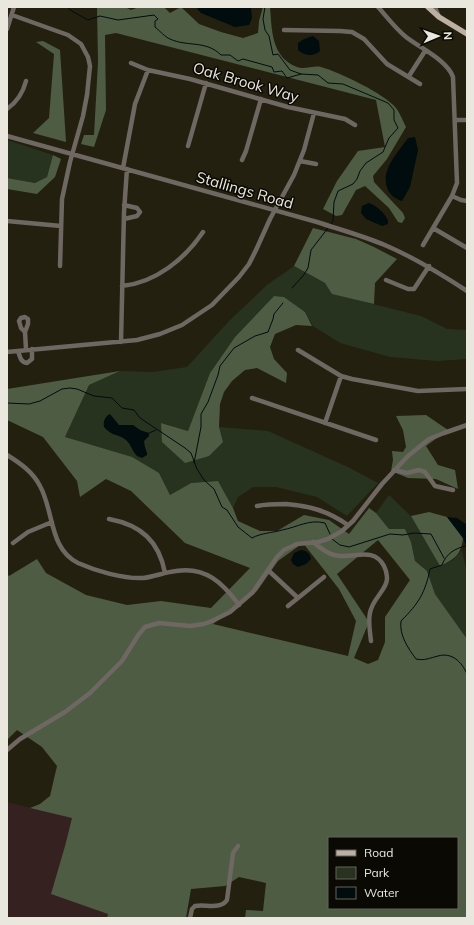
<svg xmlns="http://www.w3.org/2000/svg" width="474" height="925" font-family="Mulish,sans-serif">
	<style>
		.industrial { fill: #342120 }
		.green { fill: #27331e }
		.forest { fill: #4e5c44; fill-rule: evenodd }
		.water { fill: #000c0e }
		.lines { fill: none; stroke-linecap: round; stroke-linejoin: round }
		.stream { stroke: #000c0e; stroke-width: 1 }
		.minor { stroke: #6e6762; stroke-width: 4.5 }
		.major { stroke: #beafa4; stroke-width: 5.5 }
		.labels { text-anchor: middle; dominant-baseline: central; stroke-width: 3; stroke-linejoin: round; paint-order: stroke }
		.street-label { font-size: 15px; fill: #eae8de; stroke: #0b0904 }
	</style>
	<rect width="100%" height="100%" fill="#232010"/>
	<path class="industrial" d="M7,802L72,818L65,846L108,914L107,918H7Z"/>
	<path class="green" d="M7,140L53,155L47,177L35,183L7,178Z
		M294,266L325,283L369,303L421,316L447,329L467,330V359L437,361L390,357L340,343L313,326L305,312L284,297L274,296L235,337L210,373L188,431L162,423V442L219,427L268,431L350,468L378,483L347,516L317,497L276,487H253L238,497L233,508L218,481L191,483L170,495L159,473L65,437L89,385L120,371L153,372L187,367L229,321L267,285Z
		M389,495L411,516L440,566L453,560L462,550L467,573V639L435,594L427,571L415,561L411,542L389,529L376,513Z"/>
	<path class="forest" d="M97,7H125L131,10L139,7H164L170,13L181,7L199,24L221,32L243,38L258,33L259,21L263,7H270C272,30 271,57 297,67C304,70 314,65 321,67C339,72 385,94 396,108C400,113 403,121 406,127L387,159L373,176L374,182L403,213L405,218L402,223L398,222L389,208L365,186L356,190L342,215L336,216L323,209L337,181L358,151L385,147L376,100L116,33L105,35L106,110L94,147L81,144L84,135H94L98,62Z
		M43,41L60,50L66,142L33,133L49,118L54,54L36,42Z
		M53,155L61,159L55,177L37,194L7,189V178L35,183L47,177Z
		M313,228L356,239L374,247L397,259L375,283L374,304L332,294L325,283L294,266Z
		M274,296L284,297L305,312L312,326L296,325L275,334L270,347L274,359L287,373L286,383L257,368L245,370L232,381L224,392L220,404L219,427L223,442L209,456L185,463L162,442L161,423L188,431L210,373L235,337Z
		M120,371L89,385L65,437L132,457L159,473L170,495L191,483L218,481L233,508L238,521L260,531H277L304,515L329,520L349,534L369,508L376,513L389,529H405L411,542L415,561L427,571L435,594L467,639V918H245L246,910L263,911L266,883L239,877L225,886L191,889L186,918H107L108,914L51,894L65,846L72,818L30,808L40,804L50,796L57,766L42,747L17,730L7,740V574L9,576L37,559L46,573L86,595L127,605L161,601L211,608L250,568L185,543L131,491L106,479L80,497L77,481L43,437L7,420V389ZM378,540L410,580L385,617V642L378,660L368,664L354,658L369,622L337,574ZM303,543L339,589L356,621L348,656L213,624L257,591L278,561ZM329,838H457V908H329Z
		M426,415L448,430L426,446L438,465L455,470L458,489L436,479L408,478L391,471L393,460L392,451L403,452L406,447L403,430L396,416Z
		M429,512L447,517L463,538C461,555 455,559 440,566L411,516Z"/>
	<path class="water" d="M199,7H250L251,8L252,18L249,25L235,27L201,13L197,9Z
		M313,36L319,41L320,51C313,57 305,56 298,50V43L304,39Z
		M415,137L418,150L410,187L402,201C396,199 393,197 389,192C378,172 397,154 408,138Z
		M369,203C377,206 385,213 388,221V224L382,226L366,219L361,213L362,206Z
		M110,414L119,425H133L140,430L149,433V436L144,441L145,447L147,453V455L142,458L137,456C132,451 131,444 126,440C117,433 113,437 104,427C103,422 105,416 110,414Z
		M447,517L457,518L467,525V549L463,538Z
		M301,550C307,551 310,553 311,559L306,564L298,567L293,564L291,560L294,553Z"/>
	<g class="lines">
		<path class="stream" d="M67,7L72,11L88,20L100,16L118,20L154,15L158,19L155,21V27C160,31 165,37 170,39C187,47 206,40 221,55H230L238,61L243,59L272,67L274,72L282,71L287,78L301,74
			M265,7L263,19L265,30L269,36L273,55L278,54L290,70L301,74L318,75L328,83L343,84L388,103L394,110V120L398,128L389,138L383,152L366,163L360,171L357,179L353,184L338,191L334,202L333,221L331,224
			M292,288L303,276L308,268L311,250L328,228
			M7,403L29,404L40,401L62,389L70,388L77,389L94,396L112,398L122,408L134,410L140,418L185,448L191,453L197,469L204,480L214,489L222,507L227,510L238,527L252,538C261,533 272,533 282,530C298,527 309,519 325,523L330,534
			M149,433L156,430
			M194,463L201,427V414L208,402L218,375L220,366L234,348L255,336L268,332L273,319L274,314L283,303
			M332,539L340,545L349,547L390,534L403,535L414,533L431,534L444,558
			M466,546C455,548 446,554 442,565L430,569C425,593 419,603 401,621C399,635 408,648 416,659C424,661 430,658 438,656C452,652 462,662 467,674"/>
		<path class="minor" d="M378,7C387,17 395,28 406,37C420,48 447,60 453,77L457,183L452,196L423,245
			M435,7L439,17
			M12,15L68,35L81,44L88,57L90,66L87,95L83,116L70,162L62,199L60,266
			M7,29L14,7
			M284,30L340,31L352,32L364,39L387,64L420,84
			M131,63L148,70L190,79L288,107L345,119L355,125
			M409,76L425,51
			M7,109C17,102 23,93 26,81
			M455,120H467
			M7,136L317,222C341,230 364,236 387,246C415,258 441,274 467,291
			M188,146L206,83
			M242,160L246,151L261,99
			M300,161L316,164
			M123,168L135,104L148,70
			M452,196L461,200L467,201
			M124,219L137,216L140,212L137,208L124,205
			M7,221L61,226
			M433,228L467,248
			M386,280L408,289H414L429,266
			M122,286C155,283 185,259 203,232
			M25,332L21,328L19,321L21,318L25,317L28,319V324L25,332L26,349
			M121,342L124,212L127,169
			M298,350L341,376L352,379L418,391L467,389
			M18,351C20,356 20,362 27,363L32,359V349
			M7,352L137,340L160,334L182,325L212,305L239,277L249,264L256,250L270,219L294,175L304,150L314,113
			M252,398L376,440
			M325,423L341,376
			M7,455C20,463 33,472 40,486C54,511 49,549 78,563C96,571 123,579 143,578C154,577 165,572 176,571C205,566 223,583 239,605
			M394,470L407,473L419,470L425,472L435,486L453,490
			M257,506C267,504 276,504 286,504C310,506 328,511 348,525
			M109,519C141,525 159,541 165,573
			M313,542C319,547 326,553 334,555C352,560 373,545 384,566C395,588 373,594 370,613C368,621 370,632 371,641
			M13,543L28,532L52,522
			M269,571L298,598L324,577
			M288,606L298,598
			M7,750L20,739L65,712L90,693L122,661L139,634L145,627L159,623L190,626L204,624L212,621L230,612L253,592L277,557L284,550L297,544L318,542L328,539L342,531L353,521L382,484L408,456L429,439L444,433L467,425
			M190,918L192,909L195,906C206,904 220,910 227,900L233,853L238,846"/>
		<path class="major" d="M428,7L439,17L467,34"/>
	</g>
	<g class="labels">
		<g class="street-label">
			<text transform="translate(246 82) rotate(16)">Oak Brook Way</text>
			<text transform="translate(245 190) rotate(16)">Stallings Road</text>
		</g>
	</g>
	<rect width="474" height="925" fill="none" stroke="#eae8de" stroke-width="16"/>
	<rect x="328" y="837" width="130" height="72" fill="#0b0904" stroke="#64625b"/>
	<rect x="336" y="850" width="20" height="6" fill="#beafa4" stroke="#64625b"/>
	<text x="364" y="857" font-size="12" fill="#eae8de">Road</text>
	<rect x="336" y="867" width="20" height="12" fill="#27331e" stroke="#64625b"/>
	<text x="364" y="877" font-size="12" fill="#eae8de">Park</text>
	<rect x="336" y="887" width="20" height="12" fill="#000c0e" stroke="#64625b"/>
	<text x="364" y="897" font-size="12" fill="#eae8de">Water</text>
	<g transform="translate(438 36) rotate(88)" stroke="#0b0904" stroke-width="3" paint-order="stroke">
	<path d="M0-3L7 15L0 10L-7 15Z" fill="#eae8de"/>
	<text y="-6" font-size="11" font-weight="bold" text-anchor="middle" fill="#eae8de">N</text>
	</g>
</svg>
